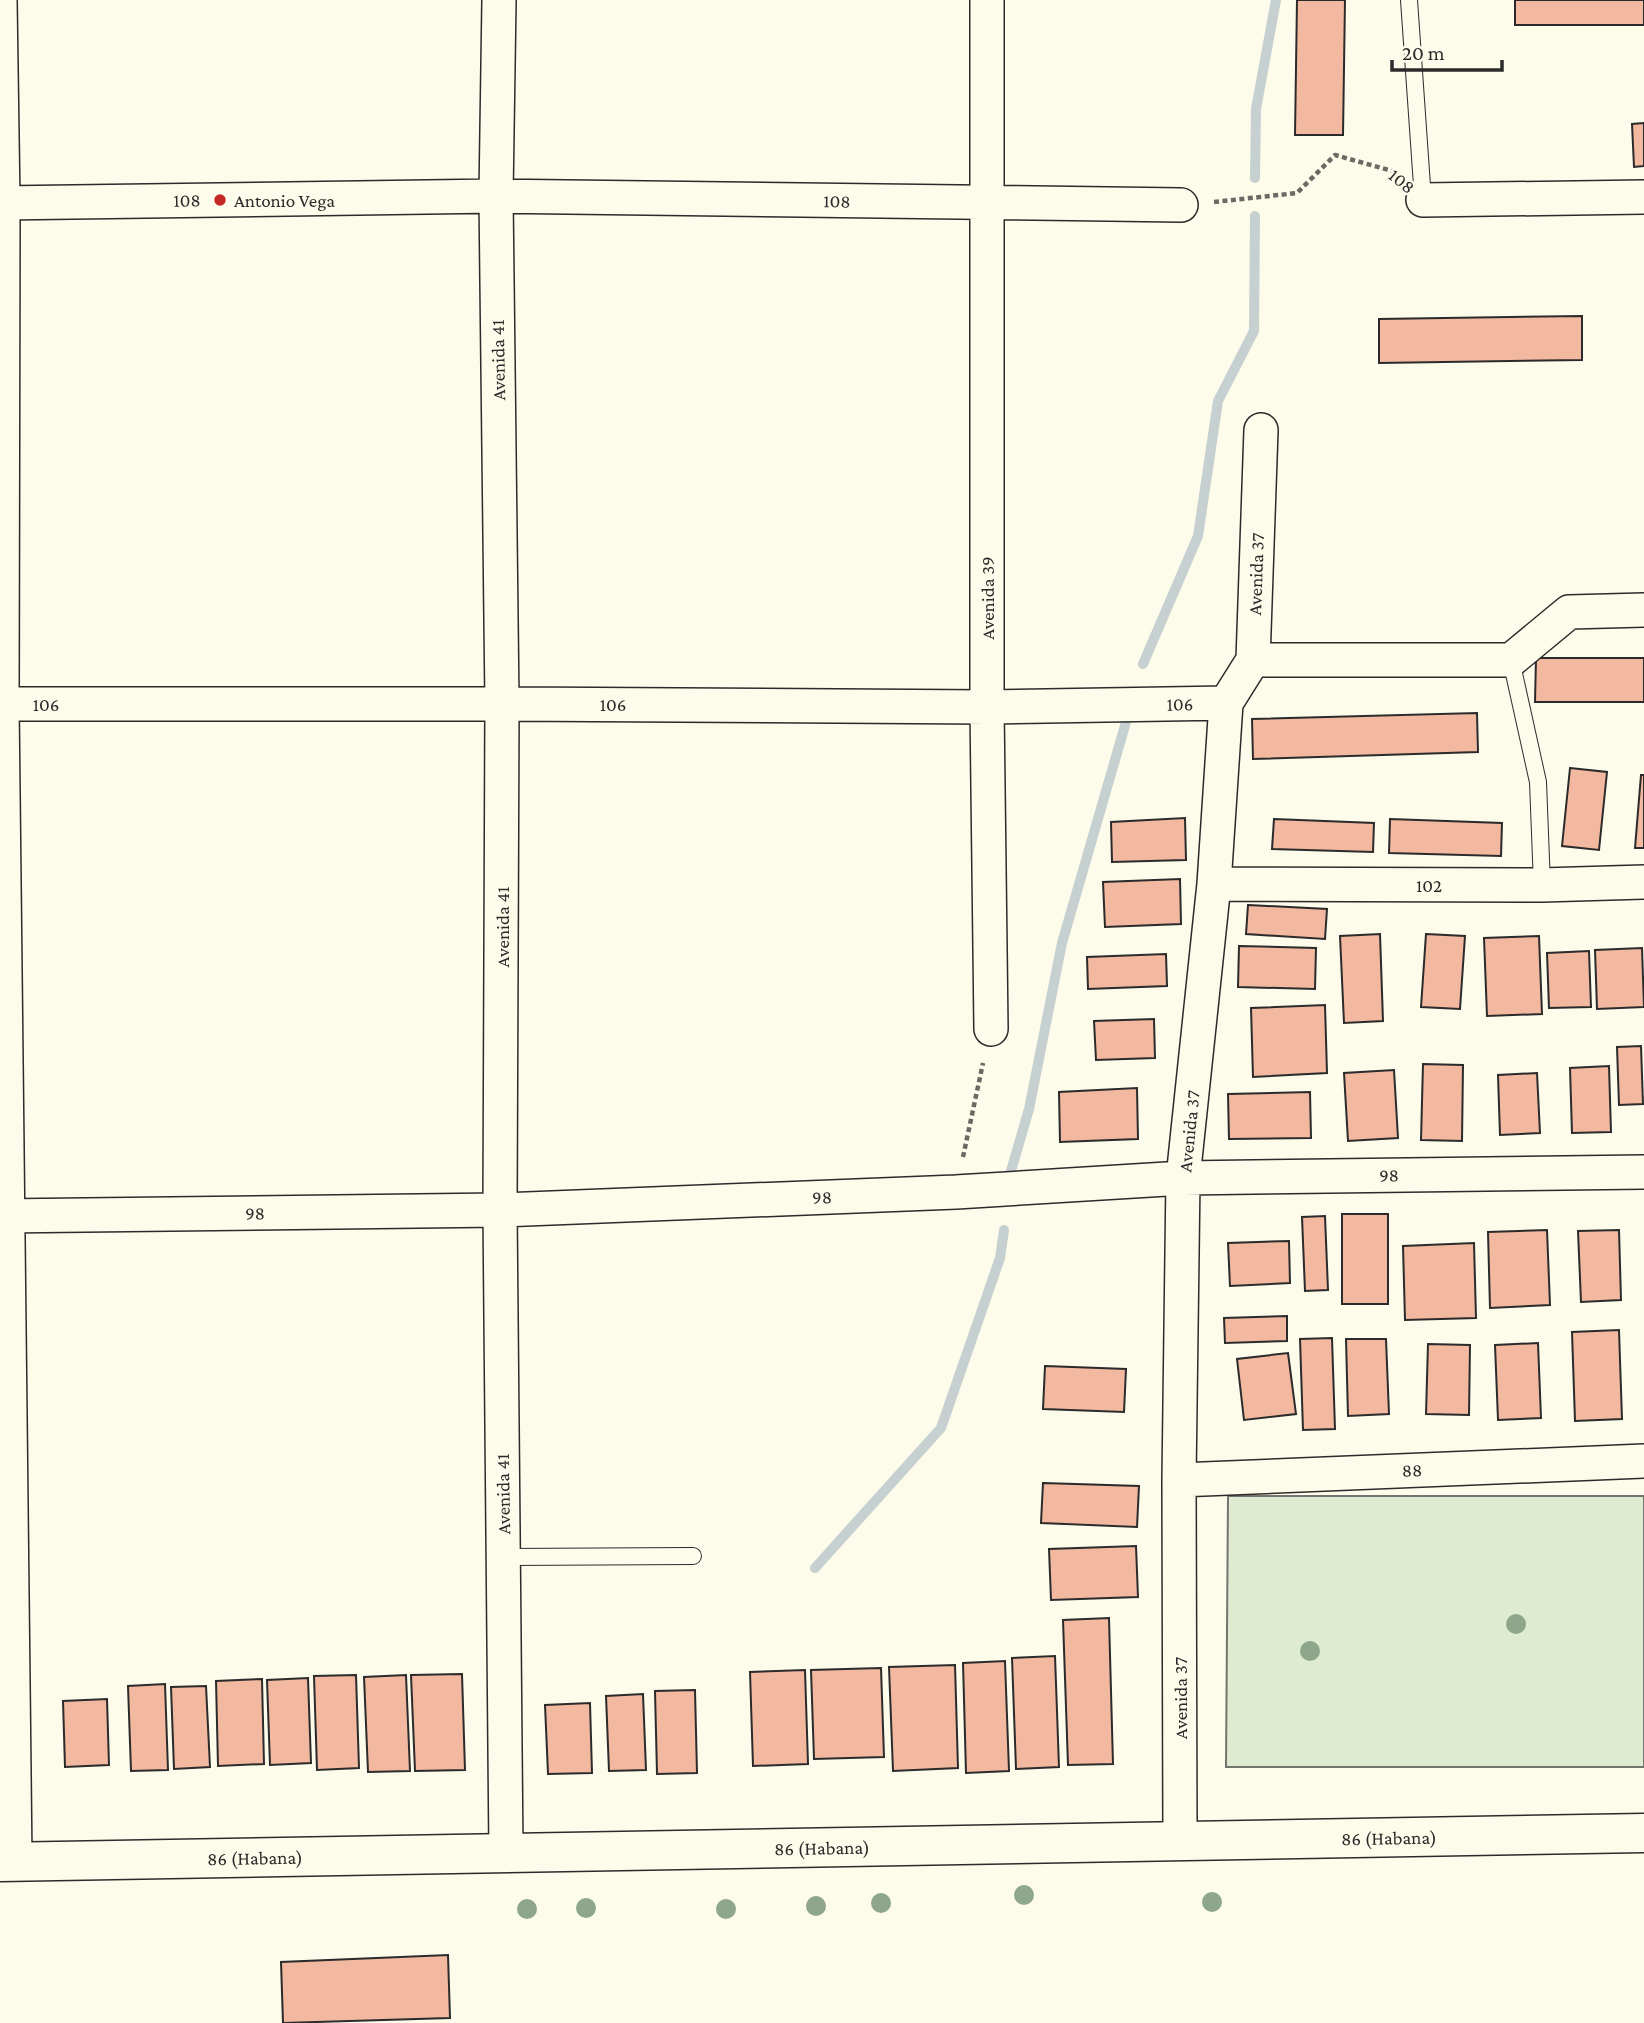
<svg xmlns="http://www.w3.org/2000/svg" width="1644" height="2023" font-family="'Crimson Pro',serif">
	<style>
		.green { fill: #deebd1; stroke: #74746e; stroke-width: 2 }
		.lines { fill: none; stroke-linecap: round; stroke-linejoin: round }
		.stream { stroke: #c7d0d0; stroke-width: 10 }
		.building { fill: #f2b8a0; stroke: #2b2b2b; stroke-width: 2 }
		.lane-casing { stroke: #2b2b2b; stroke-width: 18 }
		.street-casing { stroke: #2b2b2b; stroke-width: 36 }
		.primary-casing { stroke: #2b2b2b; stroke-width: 41 }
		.path { stroke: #6a6964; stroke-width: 4.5; stroke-dasharray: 5 3.5; stroke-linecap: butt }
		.lane { stroke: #fdfbea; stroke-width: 16 }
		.street { stroke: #fdfbea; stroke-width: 33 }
		.primary { stroke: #fdfbea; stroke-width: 38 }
		.tree { fill: #8ea78a }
		.poi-dot { fill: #c62828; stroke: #fdfbea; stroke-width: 2.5 }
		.labels { text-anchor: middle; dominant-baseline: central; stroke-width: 5; stroke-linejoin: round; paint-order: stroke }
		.street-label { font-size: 19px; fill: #2b2b2b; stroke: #fdfbea }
		.poi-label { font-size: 19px; fill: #2b2b2b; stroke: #fdfbea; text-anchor: start }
	</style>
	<rect width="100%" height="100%" fill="#fdfbea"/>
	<path class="green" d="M1228,1496H1644V1767H1226Z"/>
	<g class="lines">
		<path class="stream" d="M1255,178L1256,109L1276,0
			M1143,664L1198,536L1218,401L1254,331L1255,216
			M1011,1171L1029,1109L1062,943L1126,722
			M815,1568L941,1428L1000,1258L1004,1230"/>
	</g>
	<path class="building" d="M1297,0H1345L1343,135H1295Z
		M1515,0H1644V25H1515Z
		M1644,123V166L1634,167L1632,124Z
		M1582,316V360L1379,363V319Z
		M1536,658H1644V702H1535Z
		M1477,713L1478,752L1253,759L1252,719Z
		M1570,768L1607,772L1599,850L1562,846Z
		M1641,775H1644V848H1635Z
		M1185,818L1186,860L1112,862L1111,822Z
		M1274,819L1374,823L1373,852L1272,849Z
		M1390,819L1502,823L1501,856L1389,853Z
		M1180,879L1181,924L1105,927L1103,882Z
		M1248,905L1327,909L1325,939L1246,934Z
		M1380,934L1383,1021L1344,1023L1340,936Z
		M1426,934L1465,936L1460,1009L1421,1007Z
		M1539,936L1542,1014L1487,1016L1484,938Z
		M1239,946L1316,948L1315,989L1238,987Z
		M1642,948L1644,1007L1597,1009L1595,950Z
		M1589,951L1591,1007L1549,1008L1547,953Z
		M1166,954L1167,986L1088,989L1087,957Z
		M1325,1005L1327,1073L1253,1077L1251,1008Z
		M1154,1019L1155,1058L1096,1060L1094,1021Z
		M1641,1046L1643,1104L1619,1105L1617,1047Z
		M1423,1064L1463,1065L1462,1141L1421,1140Z
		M1609,1066L1611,1132L1572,1133L1570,1068Z
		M1394,1070L1398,1138L1348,1141L1344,1073Z
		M1537,1073L1540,1133L1500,1135L1498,1075Z
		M1137,1088L1138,1139L1060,1142L1059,1092Z
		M1310,1092L1311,1138L1229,1139L1228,1094Z
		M1342,1214H1388V1304H1342Z
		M1325,1216L1328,1290L1305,1291L1302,1217Z
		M1547,1230L1550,1305L1490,1308L1488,1232Z
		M1619,1230L1621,1300L1581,1302L1578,1231Z
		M1289,1241L1290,1283L1230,1286L1228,1243Z
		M1474,1243L1476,1318L1405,1320L1403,1246Z
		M1287,1316V1341L1225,1343L1224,1318Z
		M1619,1330L1622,1419L1575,1421L1572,1332Z
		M1332,1338L1335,1429L1303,1430L1300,1339Z
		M1346,1339H1386L1389,1414L1348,1416Z
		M1538,1343L1541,1418L1498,1420L1495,1345Z
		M1428,1344L1470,1345L1469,1415L1426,1414Z
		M1288,1353L1296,1414L1244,1420L1237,1359Z
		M1045,1366L1126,1369L1124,1412L1043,1409Z
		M1043,1483L1139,1486L1137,1527L1041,1523Z
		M1136,1546L1138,1597L1051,1600L1049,1549Z
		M1109,1618L1113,1764L1068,1765L1063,1620Z
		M1055,1656L1059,1767L1016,1769L1012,1658Z
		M1005,1661L1009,1771L966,1773L963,1663Z
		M955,1665L958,1768L893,1771L889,1667Z
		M881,1668L884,1757L814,1759L811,1670Z
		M805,1670L808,1764L753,1766L750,1672Z
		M462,1674L465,1770L415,1771L411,1675Z
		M356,1675L359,1768L317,1770L314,1676Z
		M406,1675L410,1771L368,1772L364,1677Z
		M308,1678L311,1763L270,1765L267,1680Z
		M262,1679L264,1764L218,1766L216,1681Z
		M165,1684L168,1770L131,1771L128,1686Z
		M206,1686L210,1767L174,1769L171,1687Z
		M695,1690L697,1773L657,1774L655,1691Z
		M643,1694L646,1770L609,1771L606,1696Z
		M107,1699L109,1765L65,1767L63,1701Z
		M590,1703L592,1773L548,1774L545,1705Z
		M448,1955L450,2018L283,2023L281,1962Z"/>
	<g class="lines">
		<g class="lane-casing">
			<path id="lane" d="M1409,0L1423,200
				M1511,660L1538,782L1542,885
				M503,1557L693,1556"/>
		</g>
		<g class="street-casing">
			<path id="street" d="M0,0L3,203L2,704L15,1862
				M499,0L496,196L502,704L500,1210L506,1854
				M987,0V707L991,1029
				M1423,200L1644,197
				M0,203L496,196L1181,205
				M1253,660H1511L1569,612L1644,610
				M0,704H502L987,707L1226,703
				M1214,884L1542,885L1644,882
				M0,1216L500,1210L956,1192L1183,1178L1644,1172
				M1179,1480L1644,1461
				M1180,1842L1179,1480L1183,1178L1214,884L1226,703L1253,660L1261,430"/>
		</g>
		<g class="primary-casing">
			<path id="primary" d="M0,1862L1644,1833"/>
		</g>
		<path class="path" d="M1214,202L1297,193L1335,155L1396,172
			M963,1157L983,1063"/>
		<use href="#lane" class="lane"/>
		<use href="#street" class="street"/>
		<use href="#primary" class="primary"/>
	</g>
	<g class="tree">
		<circle cx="1516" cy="1624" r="10"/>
		<circle cx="1310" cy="1651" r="10"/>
		<circle cx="1024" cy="1895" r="10"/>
		<circle cx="1212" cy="1902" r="10"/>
		<circle cx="881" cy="1903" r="10"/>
		<circle cx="816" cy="1906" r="10"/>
		<circle cx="586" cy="1908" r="10"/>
		<circle cx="527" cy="1909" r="10"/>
		<circle cx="726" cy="1909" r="10"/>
	</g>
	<circle class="poi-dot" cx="220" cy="200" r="7"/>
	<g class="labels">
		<g class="street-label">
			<text transform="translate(1402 181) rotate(39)">108</text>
			<text transform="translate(187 200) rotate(-1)">108</text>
			<text transform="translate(837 201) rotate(1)">108</text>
			<text transform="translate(498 360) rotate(-91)">Avenida 41</text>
			<text transform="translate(1256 574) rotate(-88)">Avenida 37</text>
			<text transform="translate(987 598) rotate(-90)">Avenida 39</text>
			<text x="46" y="704">106</text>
			<text x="613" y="704">106</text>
			<text transform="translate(1180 704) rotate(-1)">106</text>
			<text x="1429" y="885">102</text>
			<text transform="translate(502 927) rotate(-90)">Avenida 41</text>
			<text transform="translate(1189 1131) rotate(-84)">Avenida 37</text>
			<text transform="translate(1389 1175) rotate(-1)">98</text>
			<text transform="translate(822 1197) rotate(-2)">98</text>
			<text transform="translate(255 1213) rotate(-1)">98</text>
			<text transform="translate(1412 1470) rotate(-2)">88</text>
			<text transform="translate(503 1494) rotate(-91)">Avenida 41</text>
			<text transform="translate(1180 1698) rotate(-90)">Avenida 37</text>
			<text transform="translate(1389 1838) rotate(-1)">86 (Habana)</text>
			<text transform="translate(822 1848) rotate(-1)">86 (Habana)</text>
			<text transform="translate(255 1858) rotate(-1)">86 (Habana)</text>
		</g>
		<g class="poi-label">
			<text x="234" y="200">Antonio Vega</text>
		</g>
	</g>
	<path d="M1392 60v10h110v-10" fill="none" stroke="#2b2b2b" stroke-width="3.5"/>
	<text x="1402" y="60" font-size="21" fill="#2b2b2b" stroke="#fdfbea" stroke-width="5" paint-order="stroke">20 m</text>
</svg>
